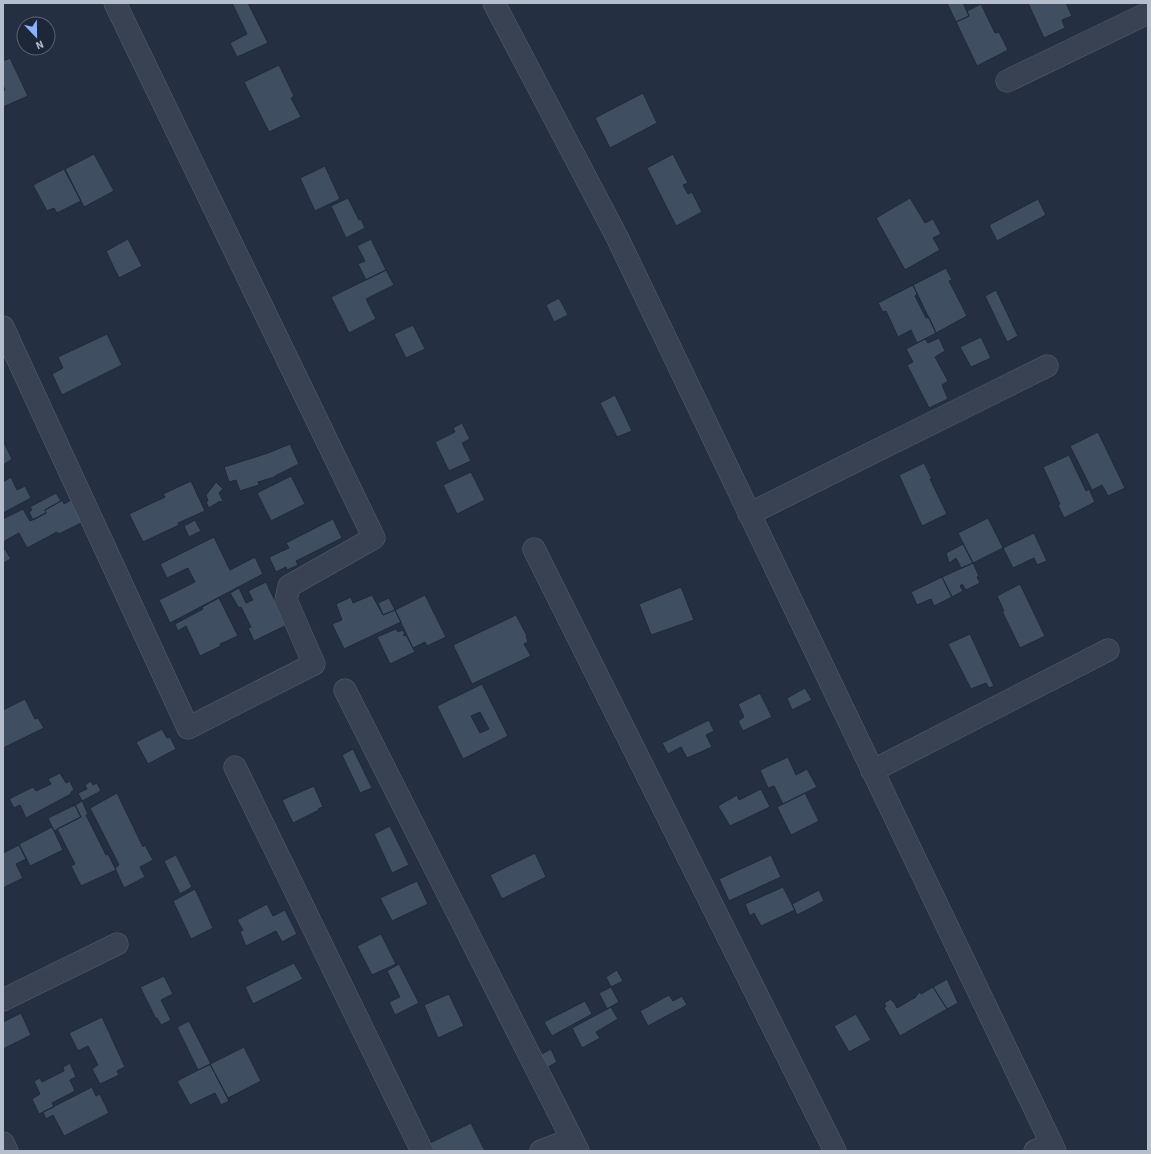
<svg xmlns="http://www.w3.org/2000/svg" width="1151" height="1154" font-family="'Source Sans 3',sans-serif">
	<style>
		.building { fill: #404e62; stroke: #1f2939; fill-rule: evenodd }
		.lines { fill: none; stroke-linecap: round; stroke-linejoin: round }
		.minor-casing { stroke: #56606f; stroke-width: 23 }
		.minor { stroke: #384252; stroke-width: 22 }
	</style>
	<rect width="100%" height="100%" fill="#243042"/>
	<path class="building" d="M232,3H248L268,43L237,57L230,43L247,34Z
		M947,3H963L969,16L956,22Z
		M1028,3H1066L1072,16L1062,20L1065,28L1044,38Z
		M981,4L995,33L999,32L1008,50L977,66L956,22L969,16L967,11Z
		M10,58L28,96L3,107V91L5,90L3,85V61Z
		M279,65L294,96L291,98L301,117L269,132L244,82Z
		M643,93L657,123L610,148L595,118Z
		M94,154L114,191L84,207L65,169Z
		M673,154L688,183L683,185L688,194L692,192L702,212L676,226L647,168Z
		M325,166L340,199L315,211L300,178Z
		M64,169L81,201L57,213L54,208L47,211L33,185Z
		M348,198L359,220L361,219L365,228L346,238L331,206Z
		M910,198L925,223L933,219L941,234L933,238L940,250L905,270L876,218Z
		M1038,199L1046,215L997,241L989,225Z
		M128,239L142,266L119,278L106,251Z
		M371,239L386,270L366,280L358,264L365,261L357,246Z
		M946,268L952,280L949,281L967,316L936,333L913,285Z
		M386,270L394,285L366,299L376,319L349,333L331,297Z
		M913,285L917,294L915,296L926,318L929,317L936,333L917,343L911,330L898,337L886,311L883,312L878,303Z
		M996,290L1018,336L1007,342L985,296Z
		M559,298L568,315L554,322L546,305Z
		M413,325L425,349L406,358L394,334Z
		M107,334L122,365L62,395L52,374L63,368L58,357Z
		M981,337L991,358L971,367L960,347Z
		M939,338L945,351L935,357L948,381L942,385L948,399L929,408L907,365L913,362L906,349L925,339L928,343Z
		M615,395L632,431L617,437L600,403Z
		M462,423L470,439L462,443L471,461L449,471L435,442L455,432L453,428Z
		M1098,432L1125,488L1108,496L1102,485L1092,490L1070,446Z
		M3,441L12,459L3,465Z
		M290,444L299,464L275,476V477L258,482L259,485L240,491L236,480L229,482L224,467L268,453Z
		M1069,455L1086,491L1089,489L1095,502L1064,518L1058,505L1060,504L1043,467Z
		M924,463L932,479H930L947,514L922,526L899,475Z
		M471,472L485,500L457,514L443,485Z
		M291,476L305,504L271,521L257,493Z
		M11,477L17,490L25,486L31,498L3,513V482Z
		M191,481L205,511L178,523L179,525L143,542L129,514L165,497L163,494Z
		M216,482L223,489L219,493L223,501L220,502V501L209,508L206,502L208,501L206,495Z
		M56,493L61,501L45,510L46,513L33,520L29,512L32,510L30,507Z
		M76,497L87,520L59,534L57,532L27,548L19,533L3,542V519L23,509L30,521L46,513L45,510L61,501H63L64,504Z
		M988,518L1003,548L973,563L958,533Z
		M333,519L342,538L296,561L298,565L287,570L286,567L276,572L269,557L289,548L286,543Z
		M195,520L201,531L189,537L184,526Z
		M1034,533L1047,561L1037,565L1034,558L1013,568L1003,548Z
		M214,537L230,570L255,557L263,574L170,623L159,600L195,582L188,568L167,578L160,564Z
		M963,544L973,563L961,568L956,558L949,563L946,553Z
		M5,549L11,559L3,563V550Z
		M973,563L979,576L977,577L980,583L966,590L962,584L960,586L963,591L952,597L942,577Z
		M942,577L952,597L934,606L931,599L917,605L911,592Z
		M266,582L281,613L291,623L254,641L248,628L251,627L241,607L239,608L230,593L239,588L246,603L253,600L248,591Z
		M1020,584L1045,636L1020,648L1002,611H1004L997,596Z
		M681,587L694,620L651,635L639,604Z
		M372,595L383,615L395,610L401,622L344,649L332,624L342,620L336,604L351,597L353,603Z
		M425,595L446,637L427,646L425,642L413,648L395,610Z
		M219,598L238,636L220,644L221,646L200,656L186,626L178,631L175,624L203,609L202,607Z
		M389,598L395,610L383,615L378,603Z
		M516,615L527,636H526L528,642L524,644L531,656L472,684L453,645Z
		M396,629L398,632L403,630L405,634L403,635L404,636L406,635L415,652L390,664L377,637Z
		M970,634L994,686L989,688L986,683L971,689L948,644Z
		M482,684L508,736L463,759L437,706ZM480,712L489,729L480,733L471,716Z
		M805,688L812,700L792,710L787,698Z
		M760,693L772,717L743,731L738,721L744,717L738,704Z
		M25,699L35,719L38,718L44,728L3,748V710Z
		M709,720L714,731L706,735L712,747L687,758L681,747L668,754L662,743Z
		M162,729L167,738L170,737L176,749L148,764L136,742Z
		M353,749L372,788L360,793L342,755Z
		M788,757L796,775L807,769L817,787L783,804L774,786L768,788L760,770Z
		M60,773L66,783L70,781L74,790L71,792V794L26,818L20,805L14,808L9,799L33,787L36,791L51,784L48,779Z
		M91,781L93,785L97,783L101,791L82,801L78,793L87,789L85,785Z
		M314,786L323,807L318,809L319,810L293,823L282,800Z
		M761,789L770,807L730,826L718,806L737,795L739,800Z
		M117,793L143,847L145,845L153,860L140,867L145,877L124,888L115,868L119,865L90,808Z
		M805,793L819,821L791,835L777,807Z
		M82,801L88,814L86,815L106,855L108,854L116,870L81,886L71,866L75,864L57,829L81,817L75,805Z
		M75,805L81,817L54,831L48,818Z
		M390,826L409,865L392,873L374,834Z
		M52,827L63,850L30,866L19,844Z
		M19,845L26,859L16,864L23,878L3,888V853Z
		M535,853L546,877L502,899L490,875Z
		M176,855L192,887L180,894L164,861Z
		M771,855L781,877L729,901L719,879Z
		M417,881L428,904L392,921L380,898Z
		M783,887L795,910L761,926L754,913L750,916L745,904Z
		M195,889L213,928L191,939L173,901Z
		M819,890L824,901L797,915L792,904Z
		M267,904L273,916L285,910L297,934L282,942L276,931L246,946L240,932L243,930L237,920Z
		M381,934L396,964L372,975L357,946Z
		M294,963L303,979L253,1004L245,987Z
		M399,964L419,1003L395,1015L389,1002L400,997L387,971Z
		M617,970L623,981L611,987L606,977Z
		M164,976L173,994L161,1000L171,1020L161,1025L157,1018L156,1019L140,987Z
		M947,979L958,1003L947,1009L933,987Z
		M611,987L619,1002L607,1009L599,993Z
		M933,987L947,1009L900,1036L884,1008L886,1006L884,1003L891,999L893,1002H894L897,1008L916,997V996L920,992L921,994Z
		M449,994L464,1026L438,1038L424,1005Z
		M669,995L673,1001L682,996L687,1005L648,1026L640,1011Z
		M585,1001L592,1014L552,1036L544,1022Z
		M611,1007L618,1019L596,1032L600,1038L582,1048L572,1028Z
		M21,1013L31,1035L3,1049V1022Z
		M856,1014L871,1040L849,1052L834,1026Z
		M102,1017L125,1067L117,1071L119,1075L100,1084L92,1069L98,1065L88,1046L78,1051L69,1033Z
		M189,1021L211,1064L198,1070L177,1027Z
		M244,1047L261,1081L228,1098L210,1064Z
		M551,1049L557,1062L545,1069L538,1056Z
		M70,1063L76,1077L70,1080L75,1091L52,1103L54,1107L39,1114L32,1099L40,1094L34,1081L40,1078L42,1082L64,1071L63,1067Z
		M210,1064L229,1101L221,1105L215,1093L190,1105L177,1081Z
		M92,1087L96,1096L100,1094L109,1113L64,1136L53,1115L46,1119L43,1112Z
		M471,1123L485,1151H432L430,1143Z"/>
	<g class="lines">
		<g class="minor-casing">
			<path id="minor" d="M494,3L617,237L1055,1151
				M1007,81L1148,13
				M3,327L188,728L314,664L286,600L289,586L374,538L115,3
				M749,514L1047,366
				M534,549L835,1151
				M345,690L578,1151
				M235,767L422,1151
				M872,771L1108,650
				M3,1000L117,944
				M3,1143L7,1151
				M541,1151L572,1139
				M1035,1151L1051,1144"/>
		</g>
		<use href="#minor" class="minor"/>
	</g>
	<rect width="1151" height="1154" fill="none" stroke="#b5becc" stroke-width="8"/>
	<g transform="translate(36 36) rotate(158)"><circle r="19" fill="#1d2737" stroke="#5a6373"/>
	<path d="M0-3L7 15L0 10L-7 15Z" fill="#88b3ff"/>
	<text y="-6" font-size="11" font-weight="bold" text-anchor="middle" fill="#b5becc">N</text>
	</g>
</svg>
